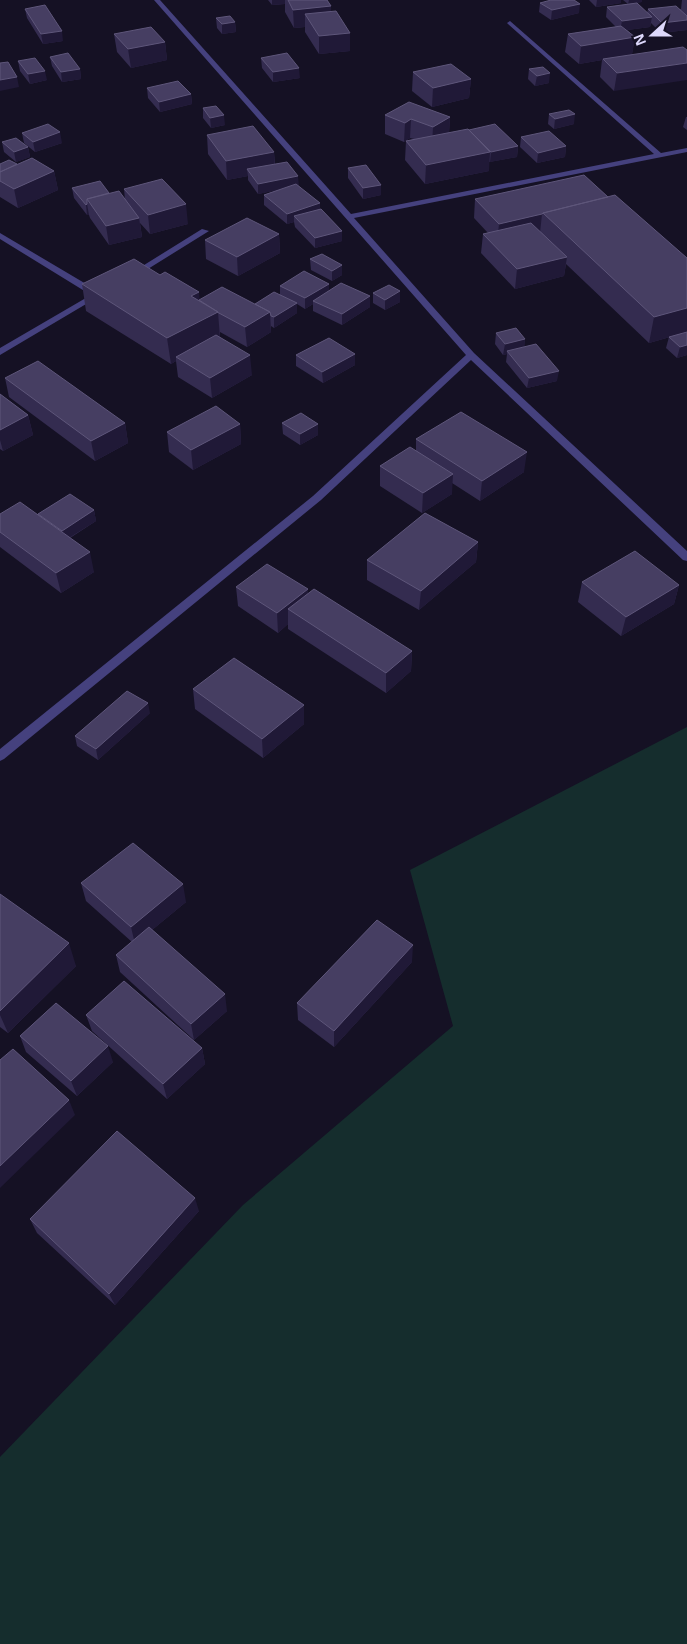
<svg xmlns="http://www.w3.org/2000/svg" width="687" height="1644" font-family="'Noto Sans',sans-serif">
	<style>
		.green { fill: #152d2d }
		.lines { fill: none; stroke-linecap: round; stroke-linejoin: round }
		.minor { fill: #45417e; fill-rule: evenodd }
		.wall { fill: #342c50 }
		.shaded-wall { fill: #201937 }
		.building { fill: #463e62; stroke: #5e567a }
	</style>
	<rect width="100%" height="100%" fill="#151124"/>
	<path class="green" d="M687,727V1644H0V1457L243,1205L453,1026L410,870Z"/>
	<g class="lines">
		<path class="minor" d="M154,0H160L351,214L654,154L508,24L507,23L510,21L661,153L687,148V152L354,218L474,353L687,551V561L683,560L471,360L321,500L4,759L0,761V749L313,496L466,355Z
			M202,229L209,231L135,277L128,275Z
			M0,233L103,294L0,355V348L91,295L0,239Z"/>
	</g>
	<path class="wall" d="M268,0H327L331,6V11L350,51L319,54L305,32V27L294,28L285,12V4L272,5Z
		M589,0H621V3L596,7Z
		M623,0H642V2L628,4Z
		M682,0H687V30L661,33L651,23L650,27L627,30L635,37L632,54L614,91L600,77L602,60L579,64L565,52L568,34L616,27L606,17L607,7L647,13L648,9H681Z
		M540,3L579,13L551,20L539,12Z
		M25,9L63,41L43,44L27,18Z
		M216,18L235,22L236,32L222,34L217,28Z
		M114,34L165,42L167,60L131,68L117,52Z
		M50,57L80,69L81,79L62,82L52,66Z
		M261,58L300,78L273,82L262,68Z
		M18,61L47,80L30,84L20,71Z
		M529,69L549,83L535,86L528,79Z
		M413,72L471,79L469,98L432,107L412,91Z
		M147,88L191,94L192,104L160,112L148,98Z
		M203,108L225,125L211,128L203,118Z
		M549,114L574,124L554,129L548,124Z
		M385,115L450,117L449,133L518,146L517,157L489,162V171L425,184L405,160L406,141L414,139L410,138L404,142L385,134Z
		M686,117H687V130L683,127Z
		M22,133L62,143L35,152L24,143Z
		M207,135L274,152L275,164L298,186L320,203V209L342,231V241L315,248L295,227L294,222L287,224L264,205V195L277,190L258,194L248,180V176L227,180L208,154Z
		M521,137L566,146L565,157L537,163L520,147Z
		M2,142L28,147L30,157L16,162L4,152Z
		M0,164H17L54,171L58,190L18,208L0,197Z
		M348,168L381,195L363,199L348,178Z
		M72,188L109,193L125,200L124,189L188,224L150,234L140,223L142,237L109,245L90,218L89,215H87L74,198Z
		M608,197L687,258V355L677,358L666,348L669,337H670L649,343L566,264L564,276L515,289L481,253L483,234L488,233L474,218L475,199Z
		M279,234L280,253L238,276L206,259L205,240Z
		M310,259L342,275L332,281L311,270Z
		M82,284L200,300L255,304L280,295V286L329,284V290L370,296V307L342,325L313,311V304L305,309L297,304V313L274,328L271,326V332L247,347L220,332V338L252,375L212,398L178,377L176,361L171,364L86,311Z
		M373,293L400,302L385,310L373,303Z
		M496,333L525,339L524,347L557,381L527,388L506,362L507,354L503,355L495,344Z
		M355,354V365L323,383L296,366V355Z
		M5,378L125,423L128,443L95,461L9,397Z
		M0,394L28,415L33,435L3,451L0,449Z
		M282,423L318,424V435L300,445L283,434Z
		M240,424L241,444L193,470L169,452L167,432Z
		M416,439L524,472L480,501L452,483V494L422,513L380,486V466L416,451Z
		M94,510L96,521L70,538L94,572L61,593L0,547V514L38,515Z
		M478,542L476,562L419,610L367,580V560Z
		M582,582L679,585L674,604L621,636L578,602Z
		M236,587L308,593L412,651L411,671L386,693L288,629V624L278,633L238,606Z
		M193,689L304,724L263,758L195,709Z
		M150,713L98,760L77,746L75,736Z
		M81,883L186,902L152,930L227,1011L194,1040L120,972L116,955L132,942L86,901Z
		M0,894L76,966L8,1033L0,1027Z
		M412,962L334,1047L298,1020L297,1003Z
		M86,1015L202,1048L205,1064L167,1099L92,1031Z
		M20,1036L113,1062L77,1096L26,1052Z
		M199,1211L115,1305L37,1233L30,1219Z"/>
	<path class="shaded-wall" d="M272,0H285V4L272,5Z
		M597,0H621V3L596,7Z
		M629,0H642V2L628,4Z
		M580,4L579,13L551,20L552,10Z
		M331,6V24L305,14V27L294,28L293,10Z
		M652,17L650,27L620,31L622,21Z
		M687,20V30L661,33L662,23Z
		M235,22L236,32L222,34V24Z
		M62,31L63,41L43,44L41,34Z
		M350,33V51L319,54V36Z
		M635,37L632,55L603,59L602,60L579,64L581,46Z
		M165,42L167,60L131,68L128,49Z
		M687,63V80L614,91L617,73Z
		M299,68L300,78L273,82V72Z
		M80,69L81,79L62,82L61,72Z
		M45,71L47,80L30,84L28,74Z
		M550,73L549,83L535,86L537,76Z
		M17,77L19,87L0,91V80Z
		M471,79L469,98L432,107L433,88Z
		M191,94L192,104L160,112L159,102Z
		M575,114L574,124L554,129L555,119Z
		M224,115L225,125L211,128L210,118Z
		M450,117L449,135L432,146L433,127Z
		M411,119L410,138L404,142L405,123Z
		M60,132L62,143L35,152L33,142Z
		M518,146L517,157L490,162L491,152Z
		M566,146L565,157L537,163L538,153Z
		M28,147L30,157L16,162L14,152Z
		M274,152L275,171L247,169L248,176L227,180L226,161Z
		M490,152L489,171L425,184L426,165Z
		M54,171L58,190L18,208L14,189Z
		M298,176L299,186L258,194V184Z
		M381,185V195L363,199V188Z
		M320,203V214L294,216V222L287,224V214Z
		M87,204L89,215H87L86,205Z
		M186,204L188,224L150,234L148,215Z
		M542,214L540,233L497,243L499,224Z
		M139,218L142,237L109,245L106,226Z
		M342,231V241L315,248V238Z
		M279,234L280,253L238,276L237,257Z
		M567,257L564,276L515,289L517,269Z
		M342,265V275L332,281V271Z
		M329,284V294L313,301V304L305,309V298Z
		M400,291V302L385,310V300Z
		M199,292L200,303L191,296Z
		M370,296V307L342,325V314Z
		M297,303V313L274,328V317Z
		M687,308V332L649,343L654,317Z
		M218,312L220,338L176,357V361L171,364L167,338Z
		M270,312L271,332L247,347L245,327Z
		M525,339L524,350L507,351V354L503,355L505,344Z
		M687,345V355L677,358L680,347Z
		M355,354V365L323,383L322,372Z
		M250,355L252,375L212,398L210,378Z
		M559,371L557,381L527,388L529,378Z
		M28,415L33,435L3,451L0,440V430Z
		M125,423L128,443L95,461L91,441Z
		M240,424L241,444L193,470L191,450Z
		M318,424V435L300,445V434Z
		M527,452L524,472L480,501L482,481Z
		M453,474L452,494L422,513L423,493Z
		M94,510L96,521L64,541L62,531Z
		M478,542L476,562L419,610L421,591Z
		M90,552L94,572L61,593L56,573Z
		M679,585L674,604L621,636L626,617Z
		M308,589V609H288V624L278,633L277,613Z
		M412,651L411,671L386,693V673Z
		M148,703L150,713L98,760L96,749Z
		M304,705V724L263,758L262,739Z
		M183,884L186,902L135,944L131,927Z
		M69,943L76,966L8,1033L0,1015V1011Z
		M413,945L412,962L334,1047V1031Z
		M225,994L227,1011L194,1040L191,1024Z
		M108,1046L113,1062L77,1096L71,1081Z
		M202,1048L205,1064L167,1099L163,1084Z
		M69,1100L75,1115L0,1188V1166Z
		M195,1198L199,1211L115,1305L109,1294Z"/>
	<path class="building" d="M288,0H327L331,6L293,10Z
		M551,0H574L580,4L552,10L540,3Z
		M637,3L652,17L622,21L607,7Z
		M45,5L62,31L41,34L25,9Z
		M676,6L687,16V20L662,23L648,9Z
		M336,11L350,33L319,36L305,14Z
		M230,16L235,22L222,24L216,18Z
		M621,26L635,37L581,46L568,34Z
		M151,27L165,42L128,49L114,34Z
		M683,47L687,50V63L617,73L603,59Z
		M68,53L80,69L61,72L50,57Z
		M287,53L299,68L273,72L261,58Z
		M35,58L45,71L28,74L18,61Z
		M8,62L17,77L0,80V63Z
		M451,64L471,79L433,88L413,72Z
		M543,67L550,73L537,76L529,69Z
		M178,81L191,94L159,102L147,88Z
		M409,102L450,117L433,127L411,119L405,123L385,115Z
		M216,106L224,115L210,118L203,108Z
		M569,110L575,114L555,119L549,114Z
		M48,124L60,132L33,142L22,133Z
		M495,124L518,146L491,152L469,130Z
		M253,126L274,152L226,161L207,135Z
		M468,129L490,152L426,165L406,141Z
		M549,131L566,146L538,153L521,137Z
		M16,138L28,147L14,152L2,142Z
		M32,158L54,171L14,189L0,181V172Z
		M9,160L17,164L0,172V164Z
		M287,162L298,176L258,184L247,169Z
		M366,165L381,185L363,188L348,168Z
		M584,175L608,197L543,213L542,214L499,224L475,199Z
		M162,179L186,204L148,215L124,189Z
		M100,181L109,193L87,199V204L86,205L72,188Z
		M296,184L320,203L287,214L264,195Z
		M119,191L139,218L106,226L87,199Z
		M615,195L687,258V308L654,317L543,213Z
		M321,209L342,231L315,238L294,216Z
		M247,218L279,234L237,257L205,240Z
		M531,223L567,257L517,269L483,234Z
		M322,254L342,265L332,271L310,259Z
		M134,259L160,275L165,272L199,292L191,296L218,312L167,338L82,284Z
		M304,271L329,284L305,298L280,286Z
		M341,283L370,296L342,314L313,301Z
		M389,285L400,291L385,300L373,293Z
		M222,287L270,312L245,327L217,312H218L199,300Z
		M274,292L297,303L274,317L271,316L270,312L255,304Z
		M516,328L525,339L505,344L496,333Z
		M687,332V345L680,347L669,337Z
		M216,335L250,355L210,378L176,357Z
		M329,338L355,354L322,372L296,355Z
		M536,344L559,371L529,378L507,351Z
		M38,361L125,423L91,441L5,378Z
		M0,394L28,415L0,430Z
		M216,406L240,424L191,450L167,432Z
		M461,412L527,452L482,481L416,439Z
		M301,413L318,424L300,434L282,423Z
		M410,447L453,474L423,493L380,466Z
		M70,494L94,510L62,531L38,514Z
		M20,502L90,552L56,573L0,532V514Z
		M425,513L478,542L421,591L367,560Z
		M635,551L679,585L626,617L582,582Z
		M267,564L308,589L277,613L236,587Z
		M314,589L412,651L386,673L288,609Z
		M234,658L304,705L262,739L193,689Z
		M127,691L148,703L96,749L75,736Z
		M133,843L183,884L131,927L81,883Z
		M0,894L69,943L0,1011Z
		M377,920L413,945L334,1031L297,1003Z
		M149,927L225,994L191,1024L116,955Z
		M124,981L202,1048L163,1084L86,1015Z
		M56,1003L108,1046L71,1081L20,1036Z
		M13,1049L69,1100L0,1166V1060Z
		M117,1131L195,1198L109,1294L30,1219Z"/>
	<g transform="translate(652 35) rotate(249)" stroke="#151124" stroke-width="4" paint-order="stroke">
	<path d="M0-4L9 19L0 12L-9 19Z" fill="#ddd8fb"/>
	<text y="-8" font-size="14" font-weight="bold" text-anchor="middle" fill="#ddd8fb">N</text>
	</g>
</svg>
